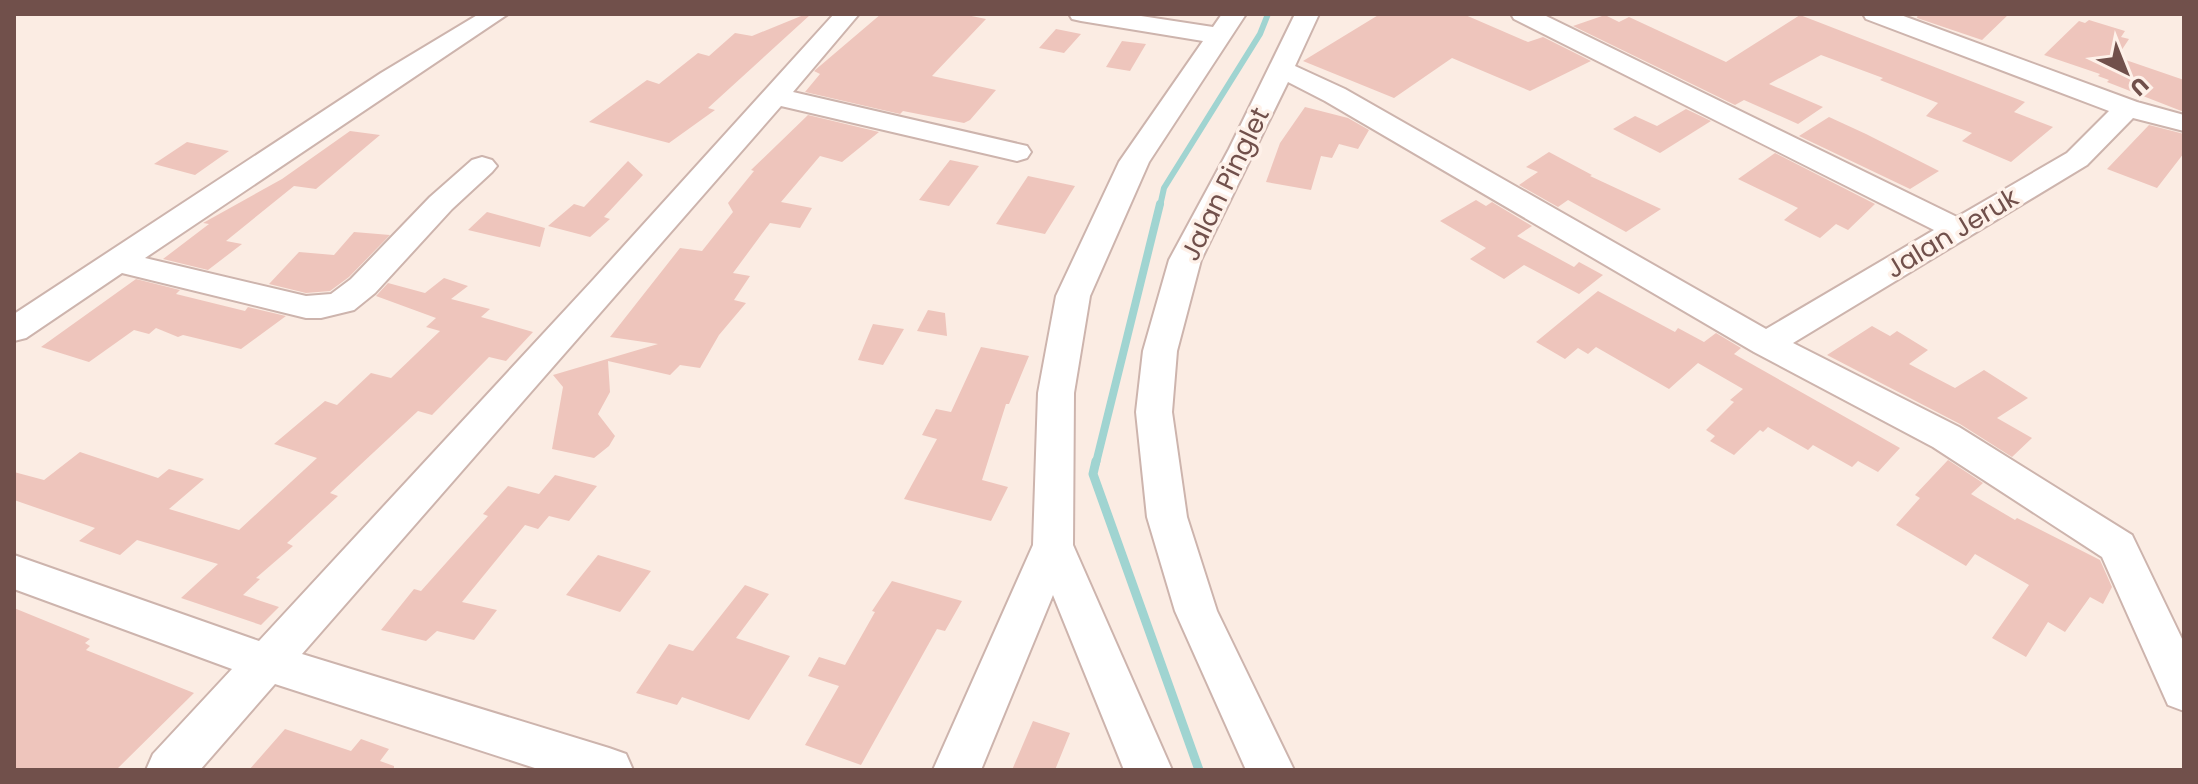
<svg xmlns="http://www.w3.org/2000/svg" width="2198" height="784" font-family="Poppins,sans-serif">
	<style>
		.lines { fill: none; stroke-linecap: round; stroke-linejoin: round }
		.stream-far2 { stroke: #a0d4d1; stroke-width: 6 }
		.stream-far1 { stroke: #a0d4d1; stroke-width: 8 }
		.stream { stroke: #a0d4d1; stroke-width: 9 }
		.building { fill: #eec5bc }
		.minor-casing { stroke: #cdb4ad; stroke-width: 4 }
		.minor { fill: #fff; fill-rule: evenodd }
		.labels { text-anchor: middle; dominant-baseline: central; stroke-width: 7; stroke-linejoin: round; paint-order: stroke }
		.street-label { font-size: 26px; fill: #71504b; stroke: #fef1e9 }
	</style>
	<rect width="100%" height="100%" fill="#fbece3"/>
	<g class="lines">
		<path class="stream-far2" d="M1160,206L1164,188L1260,34L1268,14"/>
		<path class="stream-far1" d="M1096,463L1160,204"/>
		<path class="stream" d="M1096,461L1093,474L1199,770"/>
	</g>
	<path class="building" d="M806,14L810,15L708,108L715,110L669,143L589,122L647,80L659,84L698,53L709,56L735,33L752,36Z
		M881,14H962L986,19L932,76L996,90L970,120L964,123L903,111L900,114L805,92L820,74L814,71Z
		M1380,14H1463L1528,42L1543,37L1591,61L1530,91L1452,58L1394,98L1303,61Z
		M1918,14H2009L1982,40L1917,18Z
		M1605,15L1619,22L1629,17L1726,62L1800,15L2025,102L2014,112L2053,127L2011,162L1962,141L1972,133L1926,116L1938,103L1880,80L1883,78L1821,55L1769,84L1823,107L1798,124L1744,100L1735,105L1573,26Z
		M2089,20L2125,31L2121,37L2129,39L2117,57L2184,80V112L2107,82L2109,80L2098,76L2100,74L2044,55L2079,21L2085,23Z
		M1056,29L1081,34L1064,53L1039,48Z
		M1122,41L1146,44L1130,71L1106,67Z
		M1305,107L1348,118L1369,130L1358,149L1339,144L1332,158L1321,156L1311,190L1266,182L1280,143Z
		M1686,109L1711,121L1660,153L1613,129L1635,116L1657,126Z
		M808,115L879,132L842,162L820,156L781,202L812,208L800,228L770,223L733,273L750,276L734,300L746,303L719,335L700,368L680,365L670,375L608,361L610,392L598,414L615,436L609,446L594,458L552,449L563,387L553,375L658,344L610,337L680,248L702,251L733,212L728,203L754,171L751,170Z
		M1829,117L1866,134L1939,171L1910,189L1799,136Z
		M2149,125L2184,134V153L2157,188L2107,169Z
		M350,131L380,135L316,189L294,186L226,241L242,244L208,270L163,259L209,224L203,223L282,179Z
		M187,142L229,151L195,175L154,164Z
		M1549,152L1592,175L1590,176L1661,209L1626,232L1568,200L1558,207L1519,185L1538,172L1526,167Z
		M1775,153L1875,204L1848,230L1836,224L1820,238L1784,220L1798,208L1738,179Z
		M950,160L979,166L949,206L919,200Z
		M628,161L643,175L604,217L610,219L590,237L548,226L574,204L584,207Z
		M1028,176L1075,186L1045,234L996,224Z
		M1476,200L1486,206L1492,202L1532,226L1517,236L1574,267L1579,262L1603,275L1579,294L1524,265L1504,279L1470,259L1486,248L1440,221Z
		M487,212L545,228L540,247L468,230Z
		M354,232L390,235L349,277L330,291L306,293L269,284L299,252L334,255Z
		M444,278L468,286L451,299L490,309L481,317L533,332L506,361L489,357L432,415L418,411L330,493L338,496L287,543L293,546L256,578L260,579L243,595L279,607L261,625L181,598L218,564L137,540L120,555L79,541L95,528L14,500V472L44,480L80,452L158,478L169,469L204,479L169,509L239,530L317,458L274,444L325,401L337,405L371,373L391,378L440,331L426,327L436,318L376,296L388,283L425,293Z
		M136,279L180,290L176,294L245,311L248,307L286,316L241,349L183,335L178,337L156,328L149,334L134,330L89,362L41,347Z
		M1598,291L1675,332L1678,328L1704,342L1716,333L1741,348L1734,354L1900,448L1878,472L1858,461L1852,467L1813,445L1808,450L1768,427L1763,432L1760,430L1734,455L1710,441L1715,436L1706,430L1734,402L1730,400L1743,389L1698,363L1669,389L1596,347L1588,354L1578,348L1565,359L1536,342Z
		M928,310L945,313L947,336L917,331Z
		M873,324L904,329L883,365L858,360Z
		M1872,326L1890,336L1897,331L1928,350L1909,364L1955,388L1984,370L2028,398L1997,418L2032,438L2012,457L1960,424L1827,355Z
		M981,347L1029,356L1009,404H1006L982,480L1008,487L991,521L904,499L937,439L922,435L936,409L951,412Z
		M1948,460L1983,483L1971,494L2015,520L2017,518L2100,560L2112,587L2103,604L2090,597L2065,632L2048,622L2026,657L1992,638L2029,585L1975,554L1966,566L1896,525L1920,498L1915,495Z
		M555,475L597,486L569,521L549,516L538,529L525,525L462,602L497,610L474,640L437,631L426,641L381,630L414,589L421,591L488,516L483,514L508,486L539,494Z
		M598,555L651,571L620,612L566,595Z
		M892,581L962,601L945,631L937,629L861,765L805,745L839,686L808,676L819,657L845,665L875,612L872,611Z
		M745,585L769,594L736,638L790,656L749,720L682,697L677,705L636,693L669,644L693,651Z
		M14,608L90,639L85,643L90,646L86,650L194,693L116,770H14Z
		M1033,721L1070,733L1055,770H1012Z
		M285,729L351,751L361,739L389,749L380,761L394,766V770H249Z"/>
	<g class="lines">
		<g class="minor-casing">
			<path id="minor" d="M479,14H508L145,258L306,296L331,294L351,279L430,197L472,160L482,157L492,160L497,166L492,172L452,209L375,293L354,310L321,318H306L122,273L26,338L14,341V314L381,73Z
				M834,14H859L793,92L1027,146L1031,152L1027,158L1017,161L781,106L302,654L609,748L626,754L633,770H541L275,684L200,770H146L153,754L232,669L14,589V555L259,641L592,281Z
				M1069,14H1128L1213,27L1222,14H1246L1149,162L1090,296L1074,393L1073,545L1172,770H1124L1053,595L981,770H933L1033,545L1038,393L1056,296L1119,162L1203,41L1081,21L1072,19Z
				M1295,14H1319L1295,66L1345,89L1766,329L1934,230L1514,19L1511,14H1542L1957,217L2067,153L2109,111L1866,19L1863,14H1898L2137,102L2184,115V131L2133,118L2087,165L1793,343L1959,427L2132,535L2184,643V711L2168,705L2102,557L1933,447L1754,352L1325,101L1288,82L1201,260L1177,351L1172,412L1187,517L1217,611L1294,770H1246L1175,611L1147,517L1136,412L1143,351L1169,260L1229,149Z"/>
		</g>
		<use href="#minor" class="minor"/>
	</g>
	<g class="labels">
		<g class="street-label">
			<text transform="translate(1225 184) rotate(-64)">Jalan Pinglet</text>
			<text transform="translate(1952 233) rotate(-31)">Jalan Jeruk</text>
		</g>
	</g>
	<rect width="2198" height="784" fill="none" stroke="#71504b" stroke-width="32"/>
	<g transform="translate(2126 72) rotate(137)" stroke="#fef1e9" stroke-width="6" paint-order="stroke">
	<path d="M0-6L14 30L0 20L-14 30Z" fill="#71504b"/>
	<text y="-12" font-size="22" font-weight="bold" text-anchor="middle" fill="#71504b">U</text>
	</g>
</svg>
